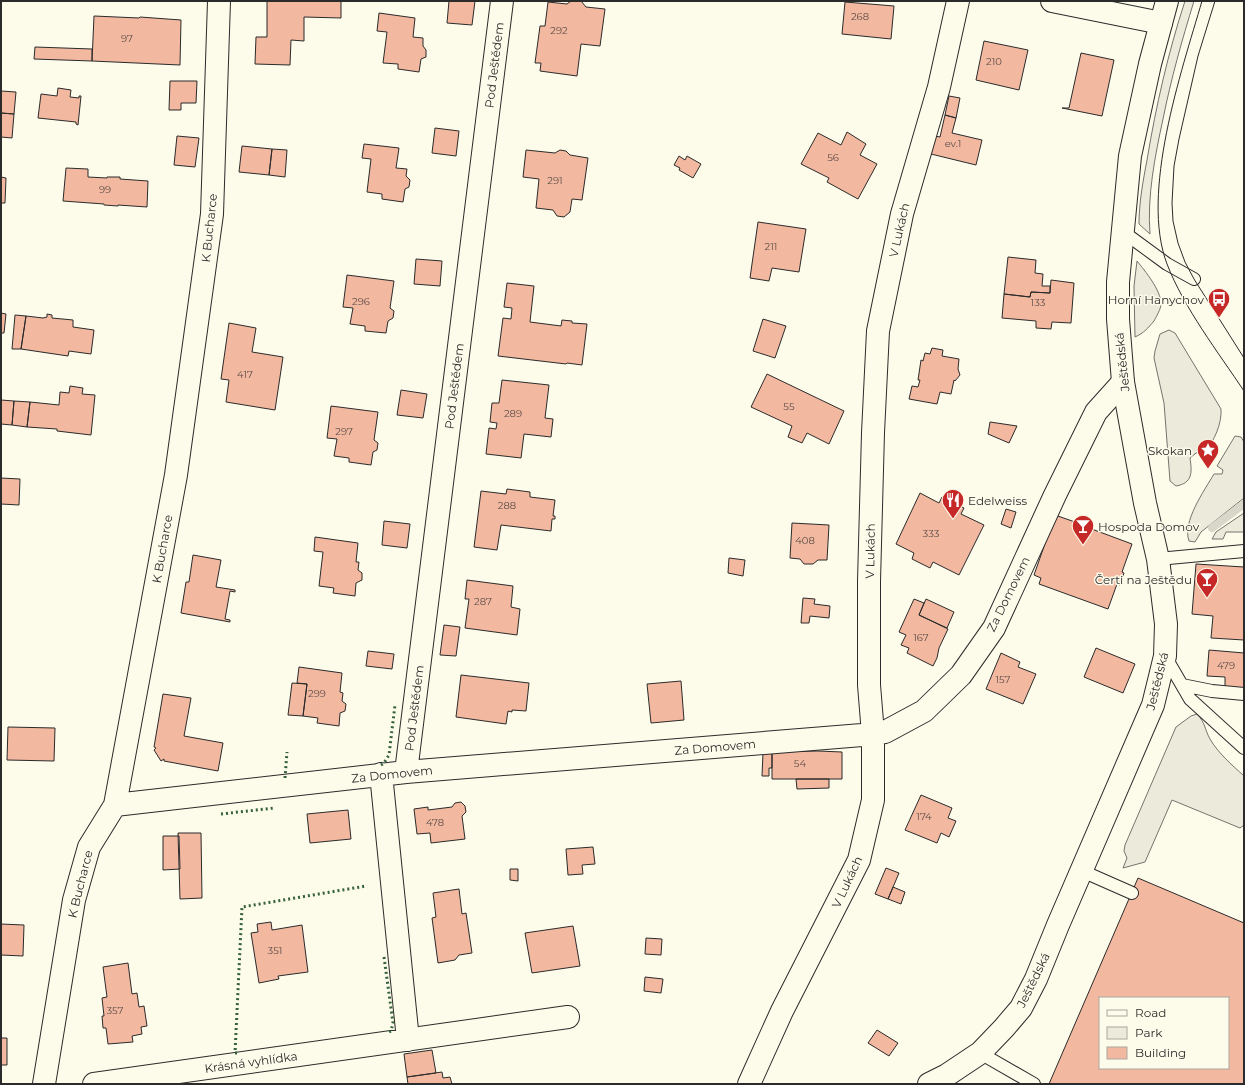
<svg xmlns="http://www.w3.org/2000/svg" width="1245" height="1085" font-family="Montserrat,sans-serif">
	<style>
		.green { fill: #ecebdb; stroke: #74746e }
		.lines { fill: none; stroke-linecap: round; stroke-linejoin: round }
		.stream { stroke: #d8d7c9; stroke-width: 8 }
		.building { fill: #f2b8a0; stroke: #2b2b2b; fill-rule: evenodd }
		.service-casing { stroke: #2b2b2b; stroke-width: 14 }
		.minor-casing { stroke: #2b2b2b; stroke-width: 24 }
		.tertiary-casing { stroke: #2b2b2b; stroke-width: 24 }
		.service { stroke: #fdfbea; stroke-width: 12 }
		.minor { stroke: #fdfbea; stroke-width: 22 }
		.tertiary { stroke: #fdfbea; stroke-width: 22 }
		.tram { stroke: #2b2b2b; stroke-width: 1 }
		.hedge { stroke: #34623c; stroke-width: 3; stroke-dasharray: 2 3; stroke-linecap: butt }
		.labels { text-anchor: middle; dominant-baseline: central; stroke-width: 3; stroke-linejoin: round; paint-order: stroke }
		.number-label { font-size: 10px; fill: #5d4e48 }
		.street-label { font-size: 12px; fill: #2b2b2b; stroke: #fdfbea }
		.poi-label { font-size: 12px; fill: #2b2b2b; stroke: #fdfbea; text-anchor: end }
	</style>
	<rect width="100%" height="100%" fill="#fdfbea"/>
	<path class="green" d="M1185,1H1194C1182,40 1171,79 1163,119C1155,156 1147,196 1150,234L1139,224C1139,203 1143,181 1147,160C1156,106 1168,53 1185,1Z
		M1137,261C1145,271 1161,290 1161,304C1161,309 1156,317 1154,321C1148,328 1144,333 1135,337L1134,286Z
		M1169,330L1175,333L1221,409C1222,424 1214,441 1205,452L1196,453L1190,458C1192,472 1193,483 1176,486L1170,481L1164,403L1154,358L1155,351L1160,334Z
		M1235,436L1241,437L1244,442V498L1201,532L1195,542L1189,541C1182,522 1204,491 1214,474H1222L1223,470L1217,466Z
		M1244,513V532H1226L1223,539H1212L1216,532Z
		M1197,714C1206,724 1204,728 1210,739C1218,753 1232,765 1244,776V825L1240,828L1172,800L1145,862L1123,868L1127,858L1124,851L1125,845L1176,727L1191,716Z"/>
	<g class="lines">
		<path class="stream" d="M1212,528L1244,504"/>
	</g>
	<path class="building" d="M267,1H341V18L304,17V41L291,40L290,65L255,64L256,37H267Z
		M449,1H475L472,25L447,23Z
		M571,1H581L586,7L605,9L600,46L581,44L577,76L540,71L541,63H535L540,26H545L548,2L567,4Z
		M845,2L894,6L891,39L842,34Z
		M379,13L415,18L413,37L423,38V46L426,50V57L421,59L419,72L398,69V64L383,63L387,32L377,31Z
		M94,16L139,18L140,17L181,20L180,65L92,61Z
		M984,41L1028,50L1019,90L976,80Z
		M35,47L92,49V61L34,59Z
		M1081,53L1114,60L1102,116L1062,108H1069Z
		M170,81H197L196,103H181V110H169Z
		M58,88L71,90L70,97L79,98V96H81L78,125L76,124V122L38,118L41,94L57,96Z
		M1,91L16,92L14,114L1,113Z
		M949,96L960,98L956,118L945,115Z
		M1,113L14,114L12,138L1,137Z
		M945,115L956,118L952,133L982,140L976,165L931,154L935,136L940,137Z
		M435,128L459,131L456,156L432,153Z
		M847,132L866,144L860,155L877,164L858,199L827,182L829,178L801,164L818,133L841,145Z
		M177,136L199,138L195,167L174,165Z
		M364,144L399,148L396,168L407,169L406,176L410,180L409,187L405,189L403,202L382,199V194L367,192L371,159L362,158Z
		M242,146L272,149L269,175L239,172Z
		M272,149L287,150L285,177L269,175Z
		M526,150L555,153L560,150L566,151L570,155L588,158L582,200L572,199L570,212L564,217L557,216L553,210L536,208L539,179L523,177Z
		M679,156L685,160L687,156L701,164L693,178L679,170L680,168L674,165Z
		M66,168L88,169V177L107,178V177H120V179L148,181L147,207L118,205V206L104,205V204L63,201Z
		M1,177L6,178L5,203H1Z
		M758,222L806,229L799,272L772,268L769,281L750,278Z
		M1008,257L1036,260L1035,273L1043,274L1042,286H1050V293L1031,292L1030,297L1004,294Z
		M416,259L442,261L440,286L414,284Z
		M347,275L394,281L390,308L394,311L393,318L388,321L386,333L365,331V326L350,324L353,308L343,307Z
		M1051,280L1074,283L1071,323L1052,322L1051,329L1036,328V321L1002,318L1004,294L1030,297L1031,292L1050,293Z
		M507,283L534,286L530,322L561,326L562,320L572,321V323L587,324L582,365L567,363L566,364L498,356L503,318L511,319L512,308L504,307Z
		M1,313L6,314L4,333H1Z
		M47,314L52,315V318L73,320V327L94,330L91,354L69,351L68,356L21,349L26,316L43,318L47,317Z
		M15,315L26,316L21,349H12Z
		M763,319L786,326L775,358L753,351Z
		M229,323L256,328L252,352L283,357L275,410L226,402L229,380L221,379Z
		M932,348L943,350L942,356L959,359L958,369L960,375L955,381L954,380L951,394L940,392L937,404L909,399L912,386L918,387L920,380H918L921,360L923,361L925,353L930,354Z
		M767,374L844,411L829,444L807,433L802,443L788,437L792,426L751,407Z
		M502,380L549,385L545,418L553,419L551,437L524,434L521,458L486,454L489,428L496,429L497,423L490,422L492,403H499Z
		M70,386L83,388L82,394L95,395L91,435L57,431V429L27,427L30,402L59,405L60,392L69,393Z
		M401,390L427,394L423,418L397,415Z
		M1,400L14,401L12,425L1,424Z
		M14,401L30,402L27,427L12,425Z
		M331,406L378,412L374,440L378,443L377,450L373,452L371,465L349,462V458L334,456L337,439L327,438Z
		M990,422L1017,426L1009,443L988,434Z
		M1,478L20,479L19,505L1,504Z
		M507,489L530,492V497L555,500L553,516H555V519H552L551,531L501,525L497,550L474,547L481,491L506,494Z
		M920,493L939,503L942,497L964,508L961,514L984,525L959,575L933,562L930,568L912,559L914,553L896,544Z
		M1006,509L1016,512L1011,528L1001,524Z
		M1055,515L1075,522V521L1090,526L1089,528L1132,544L1122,572L1124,573L1120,585L1117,584L1108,609L1039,584L1041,578L1034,575Z
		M384,521L410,524L407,548L382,545Z
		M792,523L829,525L827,560H818L813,564H804L800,559L790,558Z
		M315,537L358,543L356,562H359L358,570L362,573V580L356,583L355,596L333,593L334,588L319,586L323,552L314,551Z
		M193,555L221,560L216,587L235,590V592L230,591L225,619L230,620V622L181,613L186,582H189Z
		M729,558L745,560L743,576L728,573Z
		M1196,564L1244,567V640L1211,638L1213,616L1192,614Z
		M467,580L513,586L511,607L520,609L517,635L465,628L469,599H465Z
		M803,598L815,599L814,604L830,606L829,618L810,616L809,623H801Z
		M914,599L924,603L919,615L948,629L939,648L937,658L933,666L907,653L909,648L901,645L906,635L899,632Z
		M926,599L954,612L947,628L919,615Z
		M444,625L460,627L456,656L440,655Z
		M1096,648L1135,664L1123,693L1084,677Z
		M1209,650L1244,653V688L1225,687V677L1207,676Z
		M368,651L394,654L392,669L366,666Z
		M1001,653L1020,662L1018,667L1036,674L1023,704L986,689Z
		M299,667L342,673L340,692L343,693L342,701L346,704L345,711L340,713L339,726L317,723L318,718L303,716L307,684L297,683Z
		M461,675L529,683L526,711L512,710V712L508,711L506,724L456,717Z
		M681,681L684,720L651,723L647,684Z
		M292,683L307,684L303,716L288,715Z
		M163,694L191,698L184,736L223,743L218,771L164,761V759L161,761L154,750L156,748L154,747Z
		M8,727L55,728L54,761L7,760Z
		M818,751L842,752V779H772V752Z
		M772,752V768H769V776H762L763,753Z
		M796,779H829V788L797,789Z
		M921,795L952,808L948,818L956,821L949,837L941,833L937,843L905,830Z
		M461,802L465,806L466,812L462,816L465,839L431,843L430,833L417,834L414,809L428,807V810L452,807L455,803Z
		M348,810L351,839L310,843L307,814Z
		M178,833H201L202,898L180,899Z
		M163,836H179L180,869L163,870Z
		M593,847L595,864L582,865L583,874L568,875L566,849Z
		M886,868L899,873L888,899L875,894Z
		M510,869H518V881L510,880Z
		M1138,878L1244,923V1084H1049ZM1100,998H1228V1068H1100Z
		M893,887L905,892L901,904L888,899Z
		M459,889L462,914L466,913L472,953L459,955L455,960L438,963L432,918L436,917L433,893Z
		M271,922L272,930L302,925L308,972L278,976L279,979L259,983L251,933L258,932L257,924Z
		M1,924L24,925L23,956L1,955Z
		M573,926L580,966L532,973L525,933Z
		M646,938L662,939L661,955L645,954Z
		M128,963L132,994L137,993L139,1007L144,1006L147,1026L141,1027L142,1034L132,1036L133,1042L108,1044L106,1028H103L102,1016H104L102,998L107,997L103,967Z
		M645,977L663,979L661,993L644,991Z
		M877,1030L898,1043L889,1056L868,1043Z
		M1,1038H7V1065H1Z
		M432,1050L436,1073L407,1077L404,1054Z
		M442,1072L443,1078L450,1077L452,1084H408L407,1077Z"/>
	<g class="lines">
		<g class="service-casing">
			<path id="service" d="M1122,231L1167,264L1194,279
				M1158,559L1244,551
				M1165,656L1190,699L1244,748
				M1182,685L1212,691L1244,694
				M1082,871L1132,893
				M980,1053L1034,1084"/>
		</g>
		<g class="minor-casing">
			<path id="minor" d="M1052,1L1161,23
				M406,772L502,1
				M381,774L408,1040
				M115,805L406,772L862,735L885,732L924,711L961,675L994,628L1055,495L1096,412L1123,382
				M44,1084L74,900L89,847L115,805L176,475L212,214L219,1
				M94,1084L568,1017
				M749,1084L782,1011L859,860L873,800V734L869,685V581L873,433L878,331L902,214L939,87L958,1"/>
		</g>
		<g class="tertiary-casing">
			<path id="tertiary" d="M929,1084L947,1075L980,1053L1004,1028L1021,1008L1036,979L1058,925L1153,705L1165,656L1166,624L1158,559L1145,503L1123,382L1118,319V282L1130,156L1150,64L1167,1"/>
		</g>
		<use href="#service" class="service"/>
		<use href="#minor" class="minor"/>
		<use href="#tertiary" class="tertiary"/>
		<path class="tram" d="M1202,1C1181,73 1140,193 1167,264C1184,308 1218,352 1244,391
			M1215,1L1198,56L1179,139L1174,166L1172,203L1173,221L1178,243L1185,262L1194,279L1244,358"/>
		<path class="hedge" d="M381,765L384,763L389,755L395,705
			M285,778L287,752
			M221,814L274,808
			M384,957L393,1023L391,1031L387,1033
			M237,1053H235L242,907L366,886"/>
	</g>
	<defs>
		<g id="bus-pin" transform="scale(1.15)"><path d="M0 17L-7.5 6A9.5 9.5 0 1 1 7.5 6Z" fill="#c62828" stroke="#fdfbea"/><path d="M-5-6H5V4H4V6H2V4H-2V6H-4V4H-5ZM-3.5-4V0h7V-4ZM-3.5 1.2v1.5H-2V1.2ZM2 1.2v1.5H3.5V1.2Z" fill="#fff"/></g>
		<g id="sight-pin" transform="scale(1.15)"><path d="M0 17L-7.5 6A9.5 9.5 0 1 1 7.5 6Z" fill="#c62828" stroke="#fdfbea"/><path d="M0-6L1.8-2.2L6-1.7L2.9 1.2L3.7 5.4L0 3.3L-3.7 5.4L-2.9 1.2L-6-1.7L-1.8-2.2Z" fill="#fff"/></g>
		<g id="restaurant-pin" transform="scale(1.15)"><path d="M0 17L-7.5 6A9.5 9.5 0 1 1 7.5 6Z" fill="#c62828" stroke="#fdfbea"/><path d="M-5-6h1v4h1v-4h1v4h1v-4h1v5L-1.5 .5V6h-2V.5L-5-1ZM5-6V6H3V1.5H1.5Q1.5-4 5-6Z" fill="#fff"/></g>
		<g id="bar-pin" transform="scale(1.15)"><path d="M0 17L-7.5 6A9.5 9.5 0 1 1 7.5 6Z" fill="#c62828" stroke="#fdfbea"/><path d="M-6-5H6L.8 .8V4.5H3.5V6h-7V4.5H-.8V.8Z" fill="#fff"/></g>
	</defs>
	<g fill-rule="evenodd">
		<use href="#bus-pin" x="1219" y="299"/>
		<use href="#sight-pin" x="1208" y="450"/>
		<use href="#restaurant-pin" x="953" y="500"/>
		<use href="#bar-pin" x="1083" y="526"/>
		<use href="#bar-pin" x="1207" y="579"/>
	</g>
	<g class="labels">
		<g class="number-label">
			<text x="860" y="16">268</text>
			<text x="559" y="30">292</text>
			<text x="127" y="38">97</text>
			<text x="994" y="61">210</text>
			<text x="953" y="143">ev.1</text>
			<text x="833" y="157">56</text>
			<text x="555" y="180">291</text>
			<text x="105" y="189">99</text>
			<text x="771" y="246">211</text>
			<text x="361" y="301">296</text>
			<text x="1038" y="302">133</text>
			<text x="245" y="374">417</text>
			<text x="789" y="406">55</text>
			<text x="513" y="413">289</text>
			<text x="344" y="431">297</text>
			<text x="507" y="505">288</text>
			<text x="931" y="533">333</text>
			<text x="805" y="540">408</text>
			<text x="483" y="601">287</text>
			<text x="921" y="637">167</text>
			<text x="1226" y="665">479</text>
			<text x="1003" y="679">157</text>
			<text x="317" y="693">299</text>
			<text x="800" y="763">54</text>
			<text x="924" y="816">174</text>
			<text x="435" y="822">478</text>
			<text x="275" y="950">351</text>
			<text x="115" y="1010">357</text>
		</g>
		<g class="street-label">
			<text transform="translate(494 65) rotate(-83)">Pod Ještědem</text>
			<text transform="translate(209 228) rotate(-84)">K Bucharce</text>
			<text transform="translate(899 230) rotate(-77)">V Lukách</text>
			<text transform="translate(1122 362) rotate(-96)">Ještědská</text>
			<text transform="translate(454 386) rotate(-83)">Pod Ještědem</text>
			<text transform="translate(162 549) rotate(-80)">K Bucharce</text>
			<text transform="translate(870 551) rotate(-89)">V Lukách</text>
			<text transform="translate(1008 594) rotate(-64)">Za Domovem</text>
			<text transform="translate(1157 681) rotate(-76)">Ještědská</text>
			<text transform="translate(414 708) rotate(-83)">Pod Ještědem</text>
			<text transform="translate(715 747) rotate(-5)">Za Domovem</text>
			<text transform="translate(392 774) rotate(-6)">Za Domovem</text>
			<text transform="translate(847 882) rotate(-65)">V Lukách</text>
			<text transform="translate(80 884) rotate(-76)">K Bucharce</text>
			<text transform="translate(1033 980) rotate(-64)">Ještědská</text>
			<text transform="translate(251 1062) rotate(-8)">Krásná vyhlídka</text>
		</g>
		<g class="poi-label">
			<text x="1204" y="299">Horní Hanychov</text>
			<text x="1192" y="450">Skokan</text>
			<text x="968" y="500" text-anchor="start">Edelweiss</text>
			<text x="1098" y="526" text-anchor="start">Hospoda Domov</text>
			<text x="1192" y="579">Čerti na Ještědu</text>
		</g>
	</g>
	<rect width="1245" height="1085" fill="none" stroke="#2b2b2b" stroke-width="4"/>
	<rect x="1099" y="997" width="130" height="72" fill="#fdfbea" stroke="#a9a89e"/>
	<rect x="1107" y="1010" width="20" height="6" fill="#fdfbea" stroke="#a9a89e"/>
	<text x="1135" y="1017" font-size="12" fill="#2b2b2b">Road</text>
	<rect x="1107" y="1027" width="20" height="12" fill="#ecebdb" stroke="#a9a89e"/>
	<text x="1135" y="1037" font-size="12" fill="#2b2b2b">Park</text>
	<rect x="1107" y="1047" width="20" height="12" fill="#f2b8a0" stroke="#a9a89e"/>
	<text x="1135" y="1057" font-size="12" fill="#2b2b2b">Building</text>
</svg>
